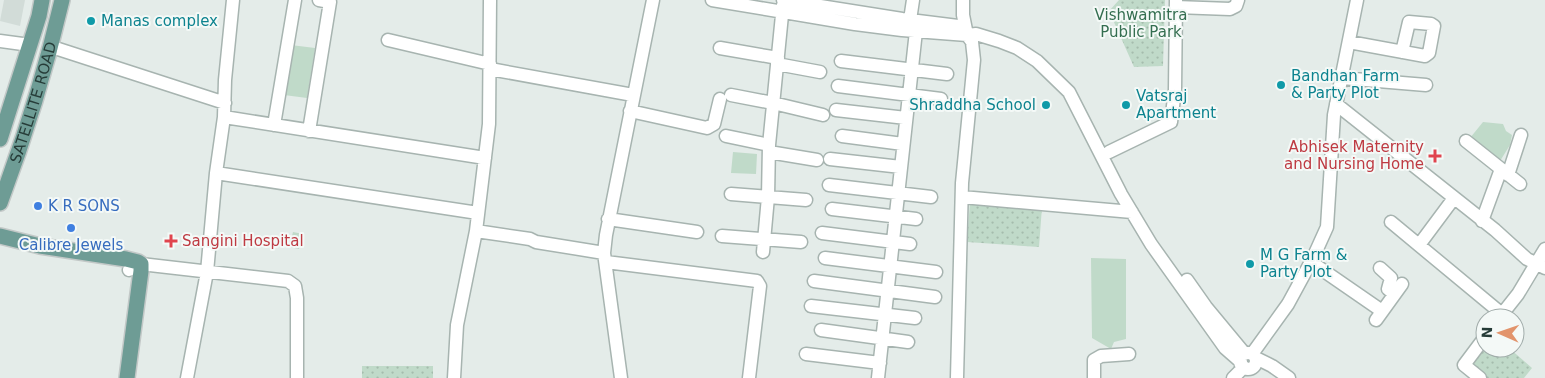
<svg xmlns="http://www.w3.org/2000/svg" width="1545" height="378" font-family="'DejaVu Sans',sans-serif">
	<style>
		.built { fill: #d2dcd8 }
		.green { fill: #c0dac9 }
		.park { fill: url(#park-dots) }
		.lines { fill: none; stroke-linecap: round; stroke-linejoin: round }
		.minor-casing { stroke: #a7b4b0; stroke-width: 15 }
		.major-casing { stroke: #c2c8c7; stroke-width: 18 }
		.minor { stroke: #fff; stroke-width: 12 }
		.major { stroke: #6e9c95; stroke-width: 15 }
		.culture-dot { fill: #0f9aa8; stroke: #f4f9f7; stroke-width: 2 }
		.health-dot { fill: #e0444e; stroke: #f4f9f7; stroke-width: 2 }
		.shop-dot { fill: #3f7fe0; stroke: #f4f9f7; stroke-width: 2 }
		.labels { text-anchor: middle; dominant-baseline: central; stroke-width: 4; stroke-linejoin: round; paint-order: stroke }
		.park-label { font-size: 15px; fill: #346e50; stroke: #f4f9f7 }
		.culture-label { font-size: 15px; fill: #0d838f; stroke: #f4f9f7; text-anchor: start }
		.street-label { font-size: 15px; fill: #263c38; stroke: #f4f9f7 }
		.health-label { font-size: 15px; fill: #be3a42; stroke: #f4f9f7; text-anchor: end }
		.shop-label { font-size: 15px; fill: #366cbe; stroke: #f4f9f7; text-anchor: start }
	</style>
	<defs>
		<pattern id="park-dots" width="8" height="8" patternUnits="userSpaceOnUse" patternTransform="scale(1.25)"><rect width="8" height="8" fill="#c0dac9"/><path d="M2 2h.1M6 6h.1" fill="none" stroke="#a5bcad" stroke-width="1.8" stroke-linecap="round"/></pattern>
	</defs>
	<rect width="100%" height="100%" fill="#e4ece9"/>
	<path class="built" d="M4,0H25L20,26L0,21Z"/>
	<path class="green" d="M291,45L315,48L307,98L284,95Z
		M1483,122L1503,124L1506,131L1512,135L1510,145L1500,161L1470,138Z
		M733,152L757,154L756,174L731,173Z
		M293,232L303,234L299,249L289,247Z
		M1091,258L1126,259V339L1114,342L1111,349L1092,338Z"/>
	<path class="park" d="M1119,0H1165L1163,66L1134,67L1109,11Z
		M970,202L1042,207L1039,247L967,242Z
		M1485,345V348H1509L1532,368L1524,378H1487L1470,365Z
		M362,366H433V378H362Z"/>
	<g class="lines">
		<g class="minor-casing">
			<path id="minor" d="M712,0L855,24L902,30L967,35L976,34L999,41L1017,48L1037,61L1069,92L1121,194L1151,244L1225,348L1241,362
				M783,0L902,19L958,26
				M1176,7L1230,9L1236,6L1238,0
				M910,20L913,0
				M388,40L490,64
				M0,41L30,45
				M1349,42L1425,56L1429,53L1434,26L1431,24L1409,22L1402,52
				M52,47L225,103
				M720,48L778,58
				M841,61L947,74
				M777,64L820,72
				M490,69L633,95
				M1342,78L1426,85
				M838,86L941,99
				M731,95L773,103L823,115
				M1336,104L1495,230L1527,259L1545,268
				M836,110L906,118
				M630,111L707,128L714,124L720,99
				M224,117L485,158
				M274,125L295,0
				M309,131L330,2L319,0
				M726,136L769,145L783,5
				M842,136L903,144
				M1466,141L1520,184
				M769,152L817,160
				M1109,152L1171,122L1175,90L1176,0
				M830,159L901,167
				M216,173L478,213
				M1508,175L1521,135
				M829,185L931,197
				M731,194L806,200
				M962,197L1132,212
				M832,209L916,219
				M608,219L697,232
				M1482,221L1501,169
				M1391,222L1502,314
				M476,231L530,239L536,242L604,253
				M822,233L910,244
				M722,236L801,242
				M1419,245L1454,198
				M763,252L768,197L769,145
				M825,258L936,272
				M606,262L757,281L760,286L749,378
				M1311,262L1382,311
				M1380,268L1391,278L1388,289L1394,294
				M129,270L141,264L288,281L295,286L297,298V378
				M1187,280L1206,307L1245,354
				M814,281L935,297
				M811,306L915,318
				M1499,318L1518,294L1545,249
				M1376,320L1402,284
				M821,330L908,342
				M1240 361a8 8 0 1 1 16 0a8 8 0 1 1-16 0Z
				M806,354L880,363
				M1252,354L1288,304L1313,258L1327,227L1334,115L1357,0
				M1256,358L1272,366L1289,378
				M187,378L207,272L216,173L224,117L225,80L233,0
				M454,378L457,325L476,231L489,124L490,0
				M621,378L604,253L606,235L653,0
				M878,378L916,31
				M957,378L962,183L974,60L972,42L967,35L963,15V0
				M1094,378V360L1101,356L1129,354
				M1233,378L1244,367
				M1480,378L1464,365L1485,337"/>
		</g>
		<g class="major-casing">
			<g id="major">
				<path d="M0,139L39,16L42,0"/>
				<path id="s1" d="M0,203C25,137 46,69 62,0"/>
				<path d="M0,236L40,246L126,259L138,262L141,264V271L127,378"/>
			</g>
		</g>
		<use href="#minor" class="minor"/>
		<use href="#major" class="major"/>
	</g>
	<g class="culture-dot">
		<circle cx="91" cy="21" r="5"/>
		<circle cx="1281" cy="85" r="5"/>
		<circle cx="1046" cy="105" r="5"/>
		<circle cx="1126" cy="105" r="5"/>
		<circle cx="1250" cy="264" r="5"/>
	</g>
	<g class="health-dot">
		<path d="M1432.5 148.5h5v5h5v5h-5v5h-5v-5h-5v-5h5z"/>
		<path d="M168.5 233.5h5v5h5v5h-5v5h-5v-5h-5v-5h5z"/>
	</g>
	<g class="shop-dot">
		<circle cx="38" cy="206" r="5"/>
		<circle cx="71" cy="228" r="5"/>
	</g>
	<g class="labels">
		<g class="park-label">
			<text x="1141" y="15">Vishwamitra<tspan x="1141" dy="17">Public Park</tspan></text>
		</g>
		<g class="culture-label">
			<text x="101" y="21">Manas complex</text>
			<text x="1291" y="76">Bandhan Farm<tspan x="1291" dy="17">&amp; Party Plot</tspan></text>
			<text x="1136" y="96">Vatsraj<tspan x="1136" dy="17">Apartment</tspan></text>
			<text x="1036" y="105" text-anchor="end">Shraddha School</text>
			<text x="1260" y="255">M G Farm &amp;<tspan x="1260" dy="17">Party Plot</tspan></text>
		</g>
		<g class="street-label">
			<text stroke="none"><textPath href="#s1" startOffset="106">SATELLITE ROAD</textPath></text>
		</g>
		<g class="health-label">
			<text x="1424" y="147">Abhisek Maternity<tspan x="1424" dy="17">and Nursing Home</tspan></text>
			<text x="182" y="241" text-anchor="start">Sangini Hospital</text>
		</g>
		<g class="shop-label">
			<text x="48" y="206">K R SONS</text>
			<text x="71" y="245" text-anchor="middle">Calibre Jewels</text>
		</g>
	</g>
	<g transform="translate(1500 333) rotate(272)"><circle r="24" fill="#f4f9f7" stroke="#a2adab"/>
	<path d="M0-4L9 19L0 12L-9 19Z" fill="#e2946c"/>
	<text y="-8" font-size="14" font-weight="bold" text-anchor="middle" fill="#263c38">N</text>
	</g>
</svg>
